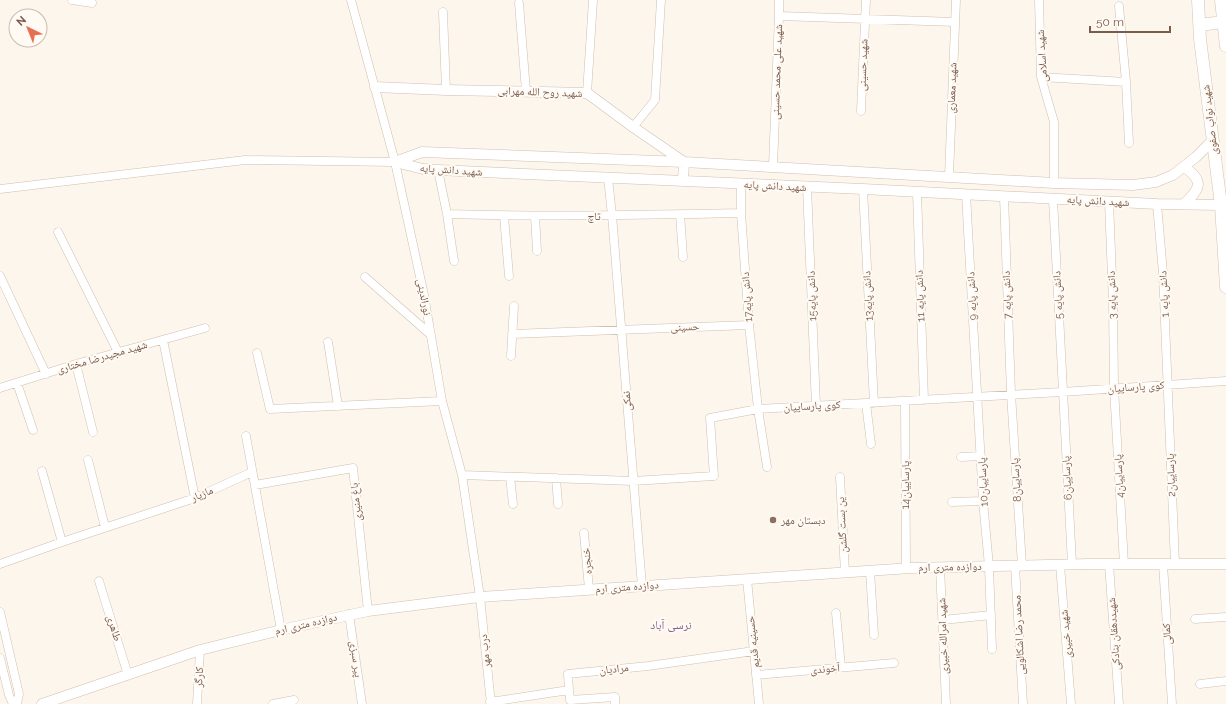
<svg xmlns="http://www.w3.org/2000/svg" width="1226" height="704" font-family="Raleway,'Noto Naskh Arabic',sans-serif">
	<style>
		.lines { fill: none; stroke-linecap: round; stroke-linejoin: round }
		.minor-casing { stroke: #d1beb0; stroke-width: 9 }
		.tertiary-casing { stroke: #d1beb0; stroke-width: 11 }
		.secondary-casing { stroke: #d6c0b0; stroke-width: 13 }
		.minor { stroke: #fff; stroke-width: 8 }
		.tertiary { stroke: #fff; stroke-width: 10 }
		.secondary { stroke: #fff; stroke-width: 12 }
		.education-dot { fill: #8d6e63; stroke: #fffaf3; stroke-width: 1.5 }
		.labels { text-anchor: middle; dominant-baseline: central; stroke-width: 4; stroke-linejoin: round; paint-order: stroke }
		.street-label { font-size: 11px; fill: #7a5c4d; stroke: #fffaf3 }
		.education-label { font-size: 11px; fill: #785e54; stroke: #fffaf3; text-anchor: start }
		.neighbourhood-label { font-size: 12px; fill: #846695; stroke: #fffaf3 }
	</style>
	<rect width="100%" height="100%" fill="#fdf6ec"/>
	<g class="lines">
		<g class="minor-casing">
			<path id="minor" d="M72,0L92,3
				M351,0L395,162L424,295L442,401L462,475L480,597L491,704
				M1039,0L1041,77L1054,122V183
				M519,3L526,91
				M1119,6L1126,82L1129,143
				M443,12L446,90
				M779,16V0
				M1041,77L1126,82
				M587,93L593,0
				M861,111L866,0
				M633,127L655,100L661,0
				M773,166L779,16L955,22
				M438,170L447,214L454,261
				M949,176L956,0
				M608,178L612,215L642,586
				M741,184V213L749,325L758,409L767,467
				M807,187L816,406
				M0,189L245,160L395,162
				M863,189L874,403
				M917,192L924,400
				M966,194L983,501L989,566L992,649
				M1004,196L1011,394L1022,565
				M1053,199L1072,564
				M1109,201L1113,303L1114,388L1124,564
				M1157,204L1163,273L1175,564
				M447,214C545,217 643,215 741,213
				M680,214L683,257
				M504,216L509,276
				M535,216L537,251
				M58,232L118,352
				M0,276L46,374
				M365,277L431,335
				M512,334L749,325
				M163,340L195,498
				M328,342L338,406
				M257,353L270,409L442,401
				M511,356L514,306
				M76,364L93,432
				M17,383L33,430
				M0,388L76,364L205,328
				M905,402L906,568
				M866,403L871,444
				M246,436L281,630
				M961,457L981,456
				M88,460L105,527
				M42,471L62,542
				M462,475L633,481L714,476L710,418L758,409L1062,392L1226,381
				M510,477L513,504
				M840,477L845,573
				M556,478L558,504
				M255,485L353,468L368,611
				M952,502L983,501
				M584,533L589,589
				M0,564L62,542L195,498L252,472
				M1109,564L1119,704
				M1163,564L1172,704
				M1060,565L1071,704
				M1015,566L1023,704
				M940,567L946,704
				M870,571L874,635
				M747,579L759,704
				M99,581L128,675
				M0,612L19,694L17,704
				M836,613L841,667
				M349,614L362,704
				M1195,619L1226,617
				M943,620L991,615
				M0,658L9,695L13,704
				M756,675L894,663
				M1200,684L1226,681
				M569,690L570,700L615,697V704
				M490,702L569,690L568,674L648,666L754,651
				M197,704L200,650
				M273,704L294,700"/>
		</g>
		<g class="tertiary-casing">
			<path id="tertiary" d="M375,87L446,90L587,93L633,127L684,162L683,181
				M395,162L422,152L684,162L1054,183L1133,185L1156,182L1173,175L1196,157L1212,141
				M395,162L423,169L438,170L863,189L1157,204L1221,205
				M1184,204C1200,189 1205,181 1184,167
				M42,704L200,650L281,630L368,611L480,597L911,568L1089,564H1226"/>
		</g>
		<g class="secondary-casing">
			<path id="secondary" d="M1198,0L1200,39L1221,205L1226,287
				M1221,0L1226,46
				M1200,25L1223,22"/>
		</g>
		<use href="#minor" class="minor"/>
		<use href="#tertiary" class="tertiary"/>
		<use href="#secondary" class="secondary"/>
	</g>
	<circle class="education-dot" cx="773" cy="520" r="4"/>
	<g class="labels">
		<g class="street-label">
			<text transform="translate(1042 56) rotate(-94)">شهید اسلامی</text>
			<text transform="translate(863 65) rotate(-88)">شهید حسینی</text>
			<text transform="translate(777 72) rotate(-88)">شهید علی محمد حسینی</text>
			<text transform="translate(952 88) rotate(-88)">شهید معماری</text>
			<text transform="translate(540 92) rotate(2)">شهید روح الله مهرابی</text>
			<text transform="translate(1210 120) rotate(-97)">شهید نواب صفوی</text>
			<text transform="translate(451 170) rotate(4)">شهید دانش پایه</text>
			<text transform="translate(775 186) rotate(3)">شهید دانش پایه</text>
			<text transform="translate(1098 201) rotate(3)">شهید دانش پایه</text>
			<text x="594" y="216">تاچ</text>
			<text transform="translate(1164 294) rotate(-93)">دانش پایه 1</text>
			<text transform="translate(1007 295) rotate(-92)">دانش پایه 7</text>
			<text transform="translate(1058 295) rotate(-93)">دانش پایه 5</text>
			<text transform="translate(1112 295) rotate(-92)">دانش پایه 3</text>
			<text transform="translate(812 296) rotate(-92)">دانش پایه15</text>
			<text transform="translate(868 296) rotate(-93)">دانش پایه13</text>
			<text transform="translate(920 296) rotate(-92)">دانش پایه 11</text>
			<text transform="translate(972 296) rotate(-93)">دانش پایه 9</text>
			<text transform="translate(424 297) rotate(79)">نورالدینی</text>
			<text transform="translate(747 297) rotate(-94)">دانش پایه17</text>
			<text transform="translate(685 327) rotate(-2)">حسینی</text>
			<text transform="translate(102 357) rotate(-16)">شهید مجیدرضا مختاری</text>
			<text transform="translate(1136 387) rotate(-4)">کوی پارساییان</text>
			<text transform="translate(627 401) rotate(-95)">نمکی</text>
			<text transform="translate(812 406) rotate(-3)">کوی پارساییان</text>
			<text transform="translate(1171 475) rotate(-92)">پارساییان2</text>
			<text transform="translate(1119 476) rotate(-93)">پارساییان4</text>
			<text transform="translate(1067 478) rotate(-93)">پارساییان6</text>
			<text transform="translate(1016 480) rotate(-94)">پارساییان8</text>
			<text transform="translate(983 482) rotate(-93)">پارساییان10</text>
			<text transform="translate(905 485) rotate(-90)">پارساییان14</text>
			<text transform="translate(202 494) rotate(-23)">مازیار</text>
			<text transform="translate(356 502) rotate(-96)">باغ منیری</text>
			<text transform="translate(842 525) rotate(-93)">ین بست گلشن</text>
			<text transform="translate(587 561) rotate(-95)">خنجره</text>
			<text transform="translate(950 567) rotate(-1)">دوازده متری ارم</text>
			<text transform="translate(627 587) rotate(-4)">دوازده متری ارم</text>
			<text transform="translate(306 624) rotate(-13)">دوازده متری ارم</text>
			<text transform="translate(114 628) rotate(73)">طاهری</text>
			<text transform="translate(1066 634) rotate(-95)">شهید خبیری</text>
			<text transform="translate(1114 634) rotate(-94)">شهیددهقان بنادکی</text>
			<text transform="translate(1167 634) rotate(-94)">کمالی</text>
			<text transform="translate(1019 635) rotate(-93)">محمد رضا اشکالویی</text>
			<text transform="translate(943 636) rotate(-92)">شهید امرالله خبیری</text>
			<text transform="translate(753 642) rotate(-96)">حسینیه قدیم</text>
			<text transform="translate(485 651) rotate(-96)">درب مهر</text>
			<text transform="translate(356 659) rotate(82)">پیر سبزی</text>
			<text transform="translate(614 669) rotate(-6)">مرادیان</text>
			<text transform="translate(825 669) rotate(-5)">آخوندی</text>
			<text transform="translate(199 677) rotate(-87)">کارگر</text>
		</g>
		<g class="education-label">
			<text x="781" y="520">دبستان مهر</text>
		</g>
		<g class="neighbourhood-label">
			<text x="671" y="625">نرسی آباد</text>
		</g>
	</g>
	<g transform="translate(28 28) rotate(317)"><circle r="19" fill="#fffaf3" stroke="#cabbb1"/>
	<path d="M0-3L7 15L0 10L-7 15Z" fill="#e76f51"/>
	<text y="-6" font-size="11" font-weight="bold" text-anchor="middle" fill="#7a5c4d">N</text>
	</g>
	<path d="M1090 26v6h80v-6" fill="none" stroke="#7a5c4d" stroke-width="2"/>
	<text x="1096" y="26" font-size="12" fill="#7a5c4d" stroke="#fffaf3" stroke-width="3" paint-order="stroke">50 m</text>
</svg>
